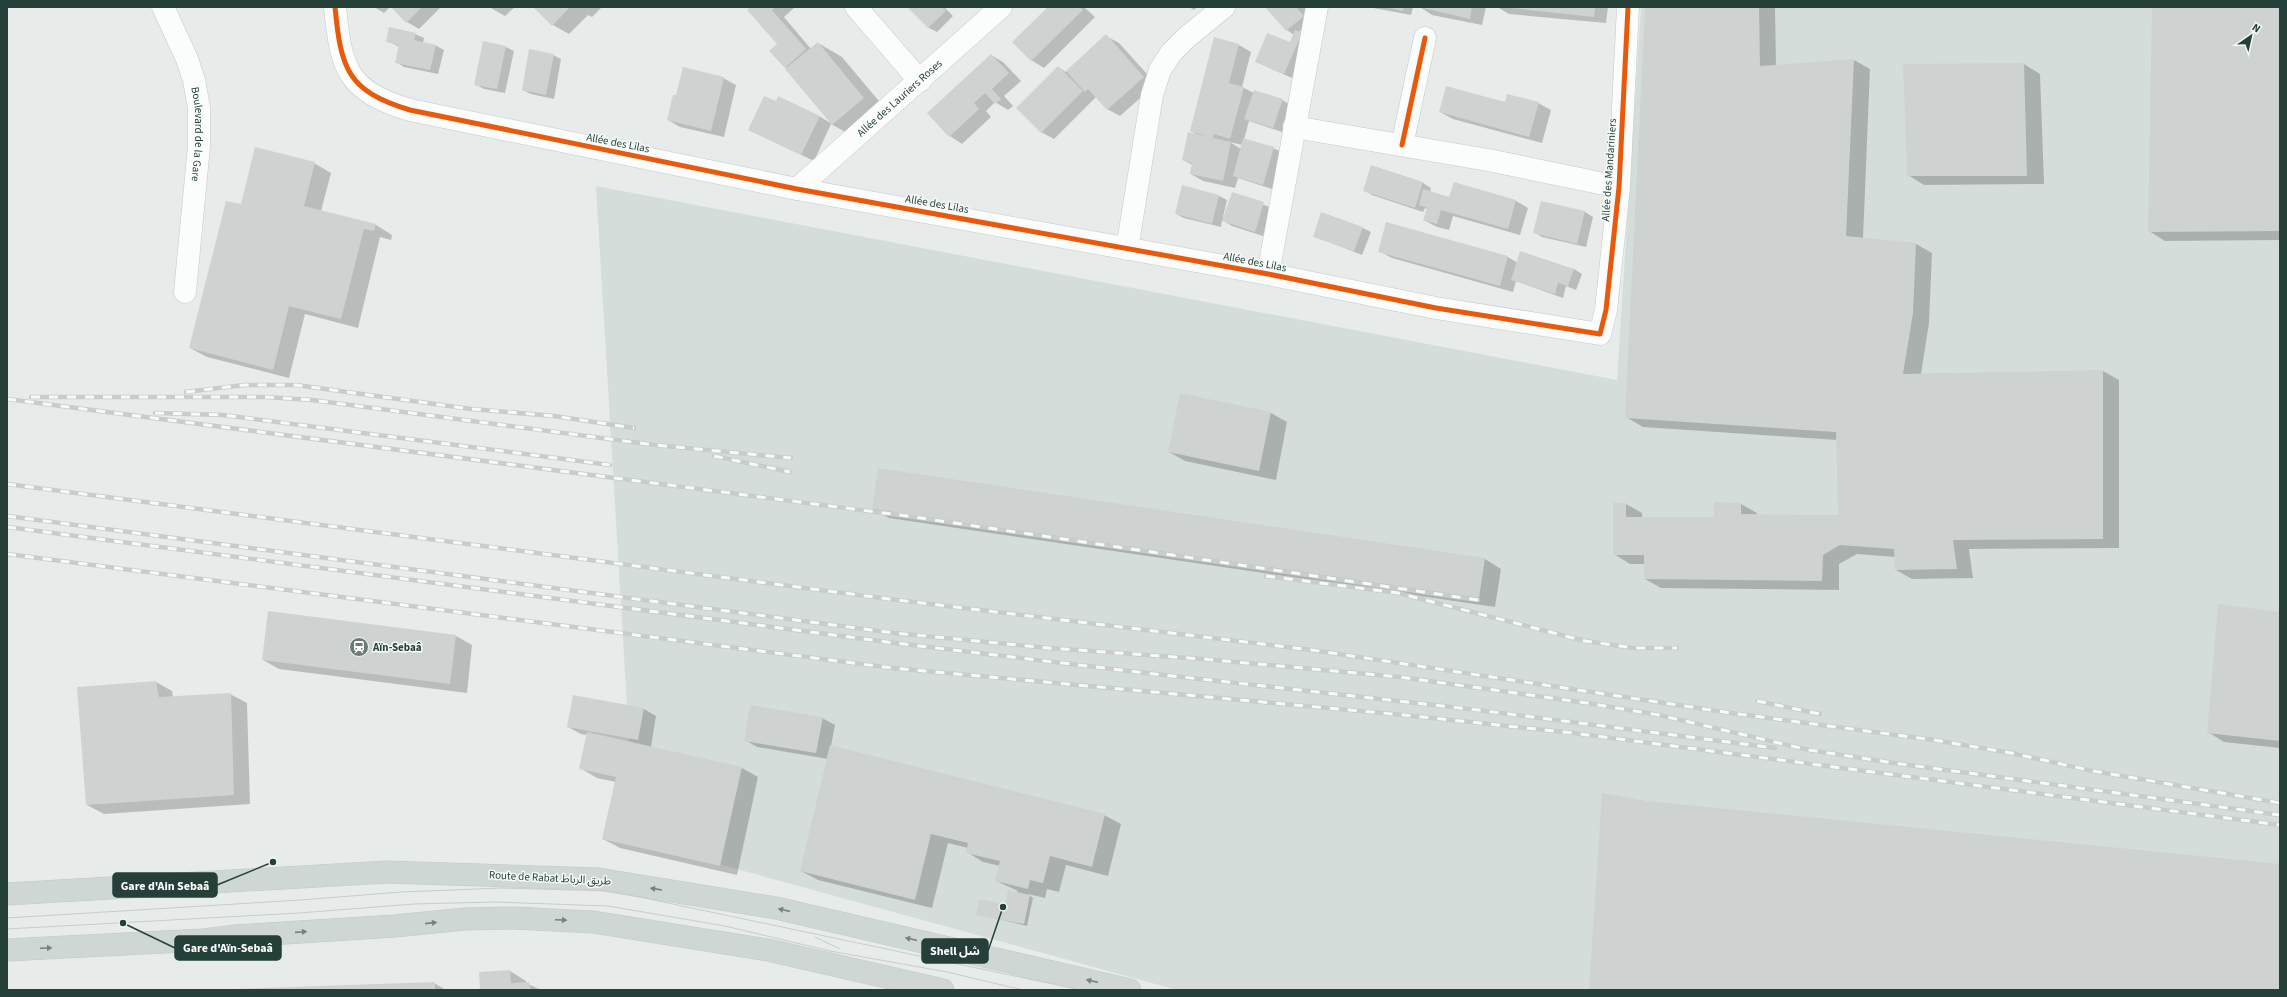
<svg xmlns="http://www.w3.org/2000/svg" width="2287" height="997" font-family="'Source Sans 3','Noto Sans Arabic',sans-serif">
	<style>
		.built { fill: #d5ddda }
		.shadow { fill: #0003; fill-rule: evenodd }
		.building { fill: #ced3d1 }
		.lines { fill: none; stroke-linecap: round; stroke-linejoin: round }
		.street-casing { stroke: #c4c9c7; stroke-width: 23 }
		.primary-casing { stroke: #c2cac9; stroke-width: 23 }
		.street { stroke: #fbfcfc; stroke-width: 22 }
		.primary { stroke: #cfd7d5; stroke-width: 22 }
		.tram { stroke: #c8cccb; stroke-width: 1 }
		.rail-casing { stroke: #c8cccb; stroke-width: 4.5 }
		.rail { stroke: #f6faf8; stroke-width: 3; stroke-dasharray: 9; stroke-linecap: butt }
		.cycleway-casing { stroke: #f6faf8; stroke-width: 8 }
		.cycleway { stroke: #e8590c; stroke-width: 5 }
		.oneway { fill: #71847f }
		.labels { text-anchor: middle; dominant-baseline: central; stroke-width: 3; stroke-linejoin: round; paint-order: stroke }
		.street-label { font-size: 11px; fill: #254039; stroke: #f6faf8 }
		.poi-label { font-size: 11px; font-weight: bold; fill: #254039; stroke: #f6faf8; text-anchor: start }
		.leader { fill: none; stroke: #254039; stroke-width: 1.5 }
		.callout-dot { fill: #254039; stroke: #f6faf8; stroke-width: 1.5 }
		.callout { fill: #254039; stroke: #254039; stroke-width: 1.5 }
		.callout-label { font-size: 12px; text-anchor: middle; font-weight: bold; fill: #fff }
	</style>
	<rect width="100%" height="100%" fill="#e7ecea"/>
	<path class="built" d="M1641,7H2280V990H1177L635,841L596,186L1617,380Z"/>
	<path class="shadow" d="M374,7H390L384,13Z
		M392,7H441L419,29L407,22Z
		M489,7H515L505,16Z
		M535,7H602L592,17L588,15L569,34L553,25Z
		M751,7H795L784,17L811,49L818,43L842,57L888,112L856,138L831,124L814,161L749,130L819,116L832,124L785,67L779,44Z
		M908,7H944L953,16L937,32L929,28Z
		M1049,7H1084L1095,17L1044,68L1031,60Z
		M1189,7H1197L1194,10Z
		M1267,7H1310L1304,12L1311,21L1298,33L1310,39L1292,78L1265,66L1291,44L1294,35L1287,30Z
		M1368,7H1413L1411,15Z
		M1420,7H1486L1482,25L1432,15Z
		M1497,7H1608L1606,23L1509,14Z
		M1646,7H1775L1776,66L1854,60L1870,69L1863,239L1916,244L1932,253L1929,323L1921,374L2103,371L2119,380V548L1969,549L1973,578L1912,579L1896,570L1895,557L1857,554L1839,564V590L1661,588L1645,579V564H1630L1614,554L1626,504L1642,513V518H1715L1741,504L1757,513V515L1839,516L1837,440L1643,427L1626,417Z
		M2153,7H2280V240L2165,241L2149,231Z
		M415,34L424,38L423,43L435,45L444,50L438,74L404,67L396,62L400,47L387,41Z
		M1106,36L1119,43L1156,84L1120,116L1107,109L1096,97L1054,139L1041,132L1058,67L1066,72Z
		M1239,45L1251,52L1242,87L1254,93L1282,100L1291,105L1282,132L1249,121L1244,140L1273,148L1282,152L1272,189L1238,178L1235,188L1203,181L1191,174L1193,165L1183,160L1198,135L1191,131ZM1230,142L1242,145L1241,149Z
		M506,47L514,51L505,93L484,89L475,84Z
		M553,55L561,59L554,99L531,94L523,90Z
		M991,55L1003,62L1021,81L1004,96L1013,106L1008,110L995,102L986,111L991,117L962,144L950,136L928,113Z
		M2024,64L2040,74L2044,184L1924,185L1908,175Z
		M723,78L736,85L724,137L680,127L668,120L677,96Z
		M1506,103H1538L1551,110L1542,143L1453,119L1440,112Z
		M314,163L331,173L321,211L376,225L392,235L391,240L380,237L358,328L305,314L289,378L207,357L190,348L242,205Z
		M1372,167L1423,183L1431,188L1430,192L1450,198L1454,183L1516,201L1528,208L1520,235L1453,216L1449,230L1437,227L1424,220L1427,209L1425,208L1423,212L1372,195L1364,190Z
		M1183,187L1219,196L1227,200L1223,217L1225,218L1233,193L1272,208L1263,236L1232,226L1222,220L1221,227L1184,218L1176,214Z
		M1541,202L1585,212L1593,217L1586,247L1542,237L1534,232Z
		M1387,223L1508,257L1518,263L1574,269L1582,274L1576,290L1566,286L1563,298L1516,281L1513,292L1392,258L1379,251Z
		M1363,228L1371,232L1362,255L1314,236Z
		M1271,413L1287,422L1276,480L1185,461L1169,452Z
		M879,469L1485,559L1501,569L1495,607L889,518L873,509Z
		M2280,613V748L2224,742L2208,732Z
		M456,636L472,645L467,693L279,669L263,660Z
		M156,682L172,691L173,697L230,694L247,703L250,804L104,814L87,805Z
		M644,709L656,716L651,747L742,768L758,777L737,875L620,848L603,839L616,782L597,778L580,768L588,735L581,734L568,727Z
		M822,718L835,725L831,746L1104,815L1121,824L1108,876L1066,865L1059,892L1047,889L1045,898L1028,894L1033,898L1027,926L977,914L1006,906L1018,891L996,881L1000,866L983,862L967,852L968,848L948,843L932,908L818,880L801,871L828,759L757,747L745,740Z
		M510,971L526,981V983L541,990H481Z
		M434,983L446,990H225Z"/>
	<path class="building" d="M391,7H422L406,23Z
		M533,7H570L552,26Z
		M750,7H775L772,10L806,49L785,68L769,51L777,44L747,10Z
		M907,7H942L946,11L928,28Z
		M1048,7H1080L1083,10L1031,61L1012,42Z
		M1265,7H1296L1304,16L1286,31Z
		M1385,7H1404L1403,11Z
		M1419,7H1472L1470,19Z
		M1502,7H1595L1594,17Z
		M1645,7H1759L1760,66L1854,59L1846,236L1916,243L1913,313L1903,374L2103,370V539L1953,540L1957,569L1895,570L1894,549L1840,545L1823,555L1822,581L1644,579V555H1613V503H1626V517H1714V502L1741,503V514L1838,515L1836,432L1625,418Z
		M2152,7H2280V231L2148,232Z
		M389,27L416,33L414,40L436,45L430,70L395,63L399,45L386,42Z
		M1295,30L1302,33L1284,74L1255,62L1267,33L1290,42Z
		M1106,34L1144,77L1107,110L1088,89L1085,92L1066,71Z
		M1214,37L1239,44L1229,83L1244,87L1230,139L1214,134L1213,138L1190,131Z
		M483,41L506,46L497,89L474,85Z
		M818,42L864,98L832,125L785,69Z
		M529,49L554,54L546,95L522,90Z
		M991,54L1009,73L992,89L1001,99L995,104L985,93L974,103L979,109L949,137L927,113Z
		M2024,63L2027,176H1907L1903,64Z
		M1058,66L1083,91L1041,133L1016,108Z
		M683,67L724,77L711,131L667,120L673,95H676Z
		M1446,86L1505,102L1507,94L1539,102L1529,137L1439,112Z
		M1254,90L1283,99L1273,128L1244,119Z
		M764,96L776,101L778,96L820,116L801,155L748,130Z
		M1188,132L1231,142L1223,181L1190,174L1192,163L1182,160Z
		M1243,138L1274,147L1263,185L1233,176Z
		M255,147L315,162L304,206L376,224L374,231L364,229L341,319L289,306L273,370L189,348L226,201L241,204Z
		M1371,165L1423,182L1415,208L1363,191Z
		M1454,182L1516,200L1508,229L1441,210L1437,224L1423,220L1427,208L1419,205L1423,189L1449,197Z
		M1182,185L1219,195L1212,224L1175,214Z
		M1232,192L1264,202L1255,232L1222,221Z
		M1541,201L1585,211L1577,244L1533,233Z
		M1321,212L1363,227L1354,251L1313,237Z
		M1386,222L1508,256L1500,286L1378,252Z
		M1520,251L1574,269L1568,286L1558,283L1555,294L1511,280Z
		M1180,393L1271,412L1259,471L1168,452Z
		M878,468L1485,558L1479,598L872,509Z
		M2218,604L2280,612V741L2207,733Z
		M268,611L456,635L450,684L262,660Z
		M156,681L159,697L231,693L234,795L86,805L77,687Z
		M573,695L644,708L638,740L567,727Z
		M750,705L823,717L816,753L744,741Z
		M587,732L742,767L720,866L602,839L616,777L579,769Z
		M830,745L1105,814L1092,867L1050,856L1043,883L1030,880L1028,889L995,881L1000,861L966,853L968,843L931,834L915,900L800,871Z
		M1602,793L1647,801L2280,864V990H1589Z
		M1008,890L1030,895L1024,924L976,915L979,899L1005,904Z
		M510,970L511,983L529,982L530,988L535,990H480L479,972Z
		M435,982V990H233V989Z"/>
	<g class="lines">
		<g class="street-casing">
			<g id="street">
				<path id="s1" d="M163,7L187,59L194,80L199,108V146L185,292"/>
				<path d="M335,7C341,69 347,91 410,110L797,189L1268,274L1436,308L1600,334L1606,310L1619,187L1628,7"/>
				<path d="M856,7L920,81"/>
				<path d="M1294,127L1488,160L1619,187"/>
				<path d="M1402,145L1425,38"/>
				<path id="s2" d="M797,189L1001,7"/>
				<path d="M1127,249L1152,95L1160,70L1171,53L1187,37L1224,7"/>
				<path d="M1268,274L1317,7"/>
			</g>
		</g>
		<g class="primary-casing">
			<path id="primary" d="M7,894L387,872L598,879L776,908L1130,990
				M7,950L203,940L236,936L395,926L465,919L514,918L593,922L768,950L943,990"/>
		</g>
		<use href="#street" class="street"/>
		<use href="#primary" class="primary"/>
		<path class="tram" d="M7,918L301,900L401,892L502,888L611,891L1081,990
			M7,929L299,913L414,904L495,902L608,906L725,926L830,951L947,972L1023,990
			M815,937L840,949"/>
		<g class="rail-casing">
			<path id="rail" d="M186,392L244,385H296L471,409L554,416L634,428
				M31,397H266L312,400L655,445L791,458
				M7,399L907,516L1478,600
				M155,413L223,415L610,465
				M714,456L790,472
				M7,484L897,600L1312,650L1731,713L1934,740L2011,753L2093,771L2280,803
				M7,516L894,633L1049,648L1203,659L1400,677L1587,703L1659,715L1809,750L1894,763L2280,815
				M7,527L895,643L1146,673L1470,709L1775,748
				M7,554L892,668L1404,715L1573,733L2280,825
				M1266,576L1398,593L1585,641L1634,648H1677
				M1757,701L1820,714"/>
		</g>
		<use href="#rail" class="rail"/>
		<g class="cycleway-casing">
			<path id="cycleway" d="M335,7C341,69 347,91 410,110L797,189L1268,274L1436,308L1600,334L1606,310L1619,187L1628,7
				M1402,145L1425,38"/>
		</g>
		<use href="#cycleway" class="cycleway"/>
	</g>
	<defs><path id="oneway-solid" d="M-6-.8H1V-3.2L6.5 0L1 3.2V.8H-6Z"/></defs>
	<g class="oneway">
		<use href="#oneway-solid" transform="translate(656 889) rotate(-171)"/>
		<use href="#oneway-solid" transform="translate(784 910) rotate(-167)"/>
		<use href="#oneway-solid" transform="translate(561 920) rotate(3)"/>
		<use href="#oneway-solid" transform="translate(431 923) rotate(-6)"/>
		<use href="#oneway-solid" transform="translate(301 932) rotate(-4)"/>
		<use href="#oneway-solid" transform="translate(911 939) rotate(-167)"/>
		<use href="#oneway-solid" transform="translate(46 948) rotate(-3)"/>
		<use href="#oneway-solid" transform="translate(1092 981) rotate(-167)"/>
	</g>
	<defs>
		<g id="station-disc" transform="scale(1)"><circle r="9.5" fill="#697c77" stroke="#f6faf8"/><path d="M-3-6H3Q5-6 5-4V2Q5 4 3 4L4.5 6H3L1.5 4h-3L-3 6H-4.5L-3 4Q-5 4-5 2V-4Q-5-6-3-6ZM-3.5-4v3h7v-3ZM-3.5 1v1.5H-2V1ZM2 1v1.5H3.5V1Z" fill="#fff"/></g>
	</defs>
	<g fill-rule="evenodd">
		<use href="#station-disc" x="359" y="647"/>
	</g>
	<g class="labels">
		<g class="street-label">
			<text stroke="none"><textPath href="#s2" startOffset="137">Allée des Lauriers Roses</textPath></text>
			<text stroke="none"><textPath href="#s1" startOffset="134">Boulevard de la Gare</textPath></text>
			<text transform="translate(618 143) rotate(11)">Allée des Lilas</text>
			<text transform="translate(1609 170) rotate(-86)">Allée des Mandariniers</text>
			<text transform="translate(937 204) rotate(10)">Allée des Lilas</text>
			<text transform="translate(1255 262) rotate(11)">Allée des Lilas</text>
			<text transform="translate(550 878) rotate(3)">Route de Rabat طريق الرباط</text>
		</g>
		<g class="poi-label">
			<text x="373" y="647">Aïn-Sebaâ</text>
		</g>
	</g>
	<path class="leader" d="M273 862L217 885M123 923L175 948M1003 907L988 951"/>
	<g class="callout-dot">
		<circle cx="273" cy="862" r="4"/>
		<circle cx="123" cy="923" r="4"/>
		<circle cx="1003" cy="907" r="4"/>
	</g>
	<g class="callout">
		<rect x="113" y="873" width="104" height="24" rx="4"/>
		<rect x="175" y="936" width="106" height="24" rx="4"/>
		<rect x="922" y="939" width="66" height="24" rx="4"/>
	</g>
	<g class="callout-label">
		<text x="165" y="890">Gare d'Ain Sebaâ</text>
		<text x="228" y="952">Gare d'Aïn-Sebaâ</text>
		<text x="955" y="955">Shell شل</text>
	</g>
	<rect width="2287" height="997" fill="none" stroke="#254039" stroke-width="16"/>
	<g transform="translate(2251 36) rotate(34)" stroke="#f6faf8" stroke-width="3" paint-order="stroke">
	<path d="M0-3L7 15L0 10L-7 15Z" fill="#254039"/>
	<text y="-6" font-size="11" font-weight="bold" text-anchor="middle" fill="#254039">N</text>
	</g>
</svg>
